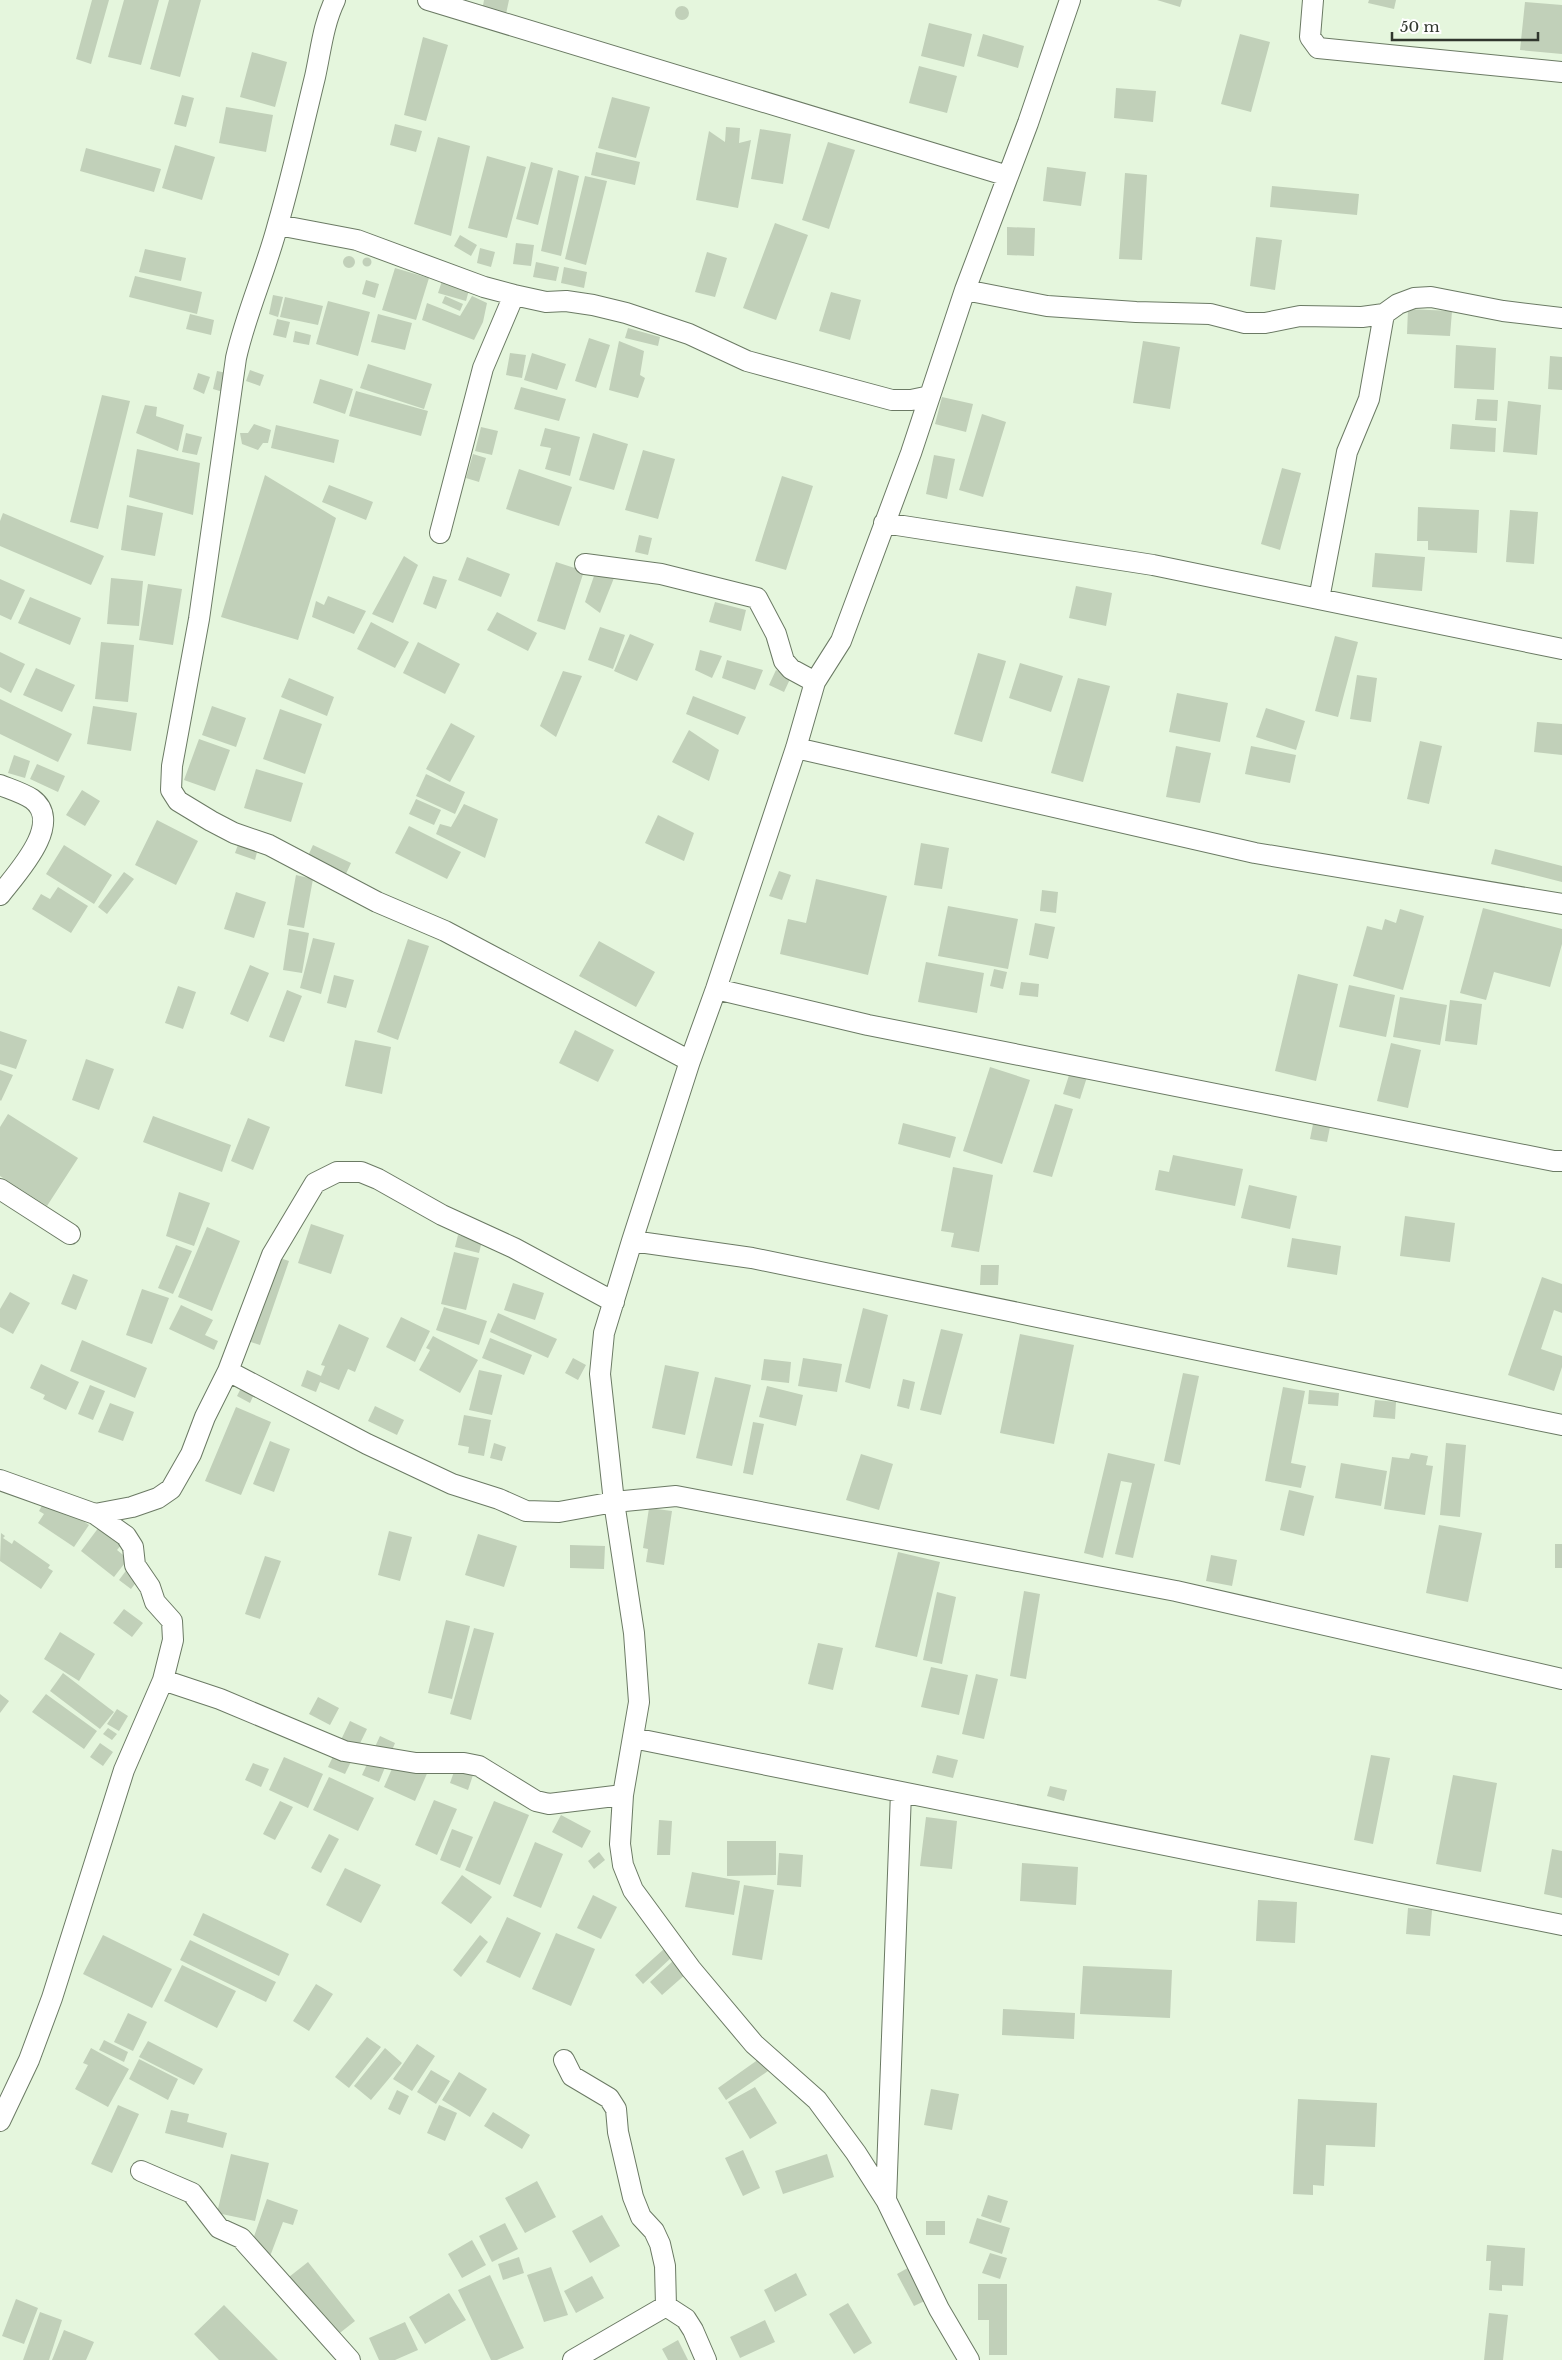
<svg xmlns="http://www.w3.org/2000/svg" width="1562" height="2360" font-family="'Libre Baskerville',serif">
	<style>
		.building { fill: #c1d0b9 }
		.lines { fill: none; stroke-linecap: round; stroke-linejoin: round }
		.minor-casing { stroke: #6b7a64; stroke-width: 22 }
		.minor { stroke: #fff; stroke-width: 20 }
	</style>
	<rect width="100%" height="100%" fill="#e5f6dd"/>
	<path class="building" d="M92,0H109L91,64L76,59Z
		M124,0H159L141,65L108,57Z
		M169,0H201L180,77L150,69Z
		M484,0H509L506,14L482,11Z
		M1157,0H1182L1180,7Z
		M1369,0H1396L1394,9L1368,3Z
		M1525,2L1562,5V54L1520,50Z
		M675 13a7 7 0 1 1 14 0a7 7 0 1 1-14 0Z
		M929,23L972,34L964,67L921,56Z
		M983,34L1024,46L1018,68L977,56Z
		M1240,34L1270,42L1251,112L1221,104Z
		M423,37L448,45L426,121L404,115Z
		M252,52L287,62L275,107L240,97Z
		M919,66L957,76L947,113L909,103Z
		M1116,88L1156,91L1153,122L1114,118Z
		M182,95L194,98L186,127L174,124Z
		M612,97L650,107L636,158L598,148Z
		M226,107L273,115L266,152L219,143Z
		M395,124L422,131L416,152L390,145Z
		M726,127L740,128L739,143L751,140L738,208L696,200L709,131L725,142Z
		M760,129L791,134L783,184L751,179Z
		M438,137L470,146L451,236L414,224Z
		M828,142L855,150L829,229L802,220Z
		M175,145L215,157L202,200L162,188Z
		M86,148L161,169L154,192L80,171Z
		M596,152L640,162L635,185L591,175Z
		M487,156L526,167L507,238L468,228Z
		M531,162L553,168L538,225L516,219Z
		M1047,167L1086,172L1081,206L1043,201Z
		M558,170L579,176L561,256L541,251Z
		M1125,173L1147,175L1142,260L1119,259Z
		M585,176L607,181L586,265L565,259Z
		M1272,186L1359,194L1357,215L1270,207Z
		M775,223L808,235L776,320L743,308Z
		M1007,227L1035,228L1034,256L1007,255Z
		M460,235L477,245L471,256L454,246Z
		M1256,237L1282,240L1275,290L1250,286Z
		M516,243L534,245L531,266L513,264Z
		M480,248L495,252L491,267L477,263Z
		M145,249L186,258L181,281L139,272Z
		M707,252L727,258L715,297L695,292Z
		M343 262a6 6 0 1 1 12 0a6 6 0 1 1-12 0Z
		M362.5 262a4.5 4.5 0 1 1 9 0a4.5 4.5 0 1 1-9 0Z
		M536,262L559,267L556,281L533,277Z
		M564,267L587,272L584,288L561,283Z
		M395,268L429,278L416,320L382,310Z
		M135,276L202,292L197,314L129,297Z
		M443,278L470,286L466,301L438,293Z
		M366,280L379,284L375,298L362,294Z
		M831,292L861,300L850,340L819,331Z
		M273,295L283,297L278,317L269,314Z
		M445,296L463,304L460,311L442,303Z
		M472,296L487,303L483,322L474,340L422,320L427,303L460,316Z
		M285,297L323,306L318,325L280,317Z
		M328,301L370,312L358,356L316,344Z
		M1408,309L1452,311L1450,336L1407,334Z
		M190,314L214,320L211,335L186,329Z
		M378,314L412,323L405,350L371,342Z
		M277,319L290,322L286,338L273,335Z
		M628,328L660,337L658,346L625,338Z
		M295,331L311,335L309,345L293,342Z
		M589,338L610,345L596,388L575,381Z
		M619,341L644,351L640,375L645,378L638,398L609,390Z
		M1143,341L1180,347L1170,409L1133,403Z
		M1456,345L1496,348L1494,390L1454,388Z
		M510,353L526,355L522,378L506,375Z
		M532,353L566,364L557,390L524,380Z
		M1550,356L1562,357V390L1548,389Z
		M368,364L432,384L424,409L360,388Z
		M250,370L264,375L260,386L246,381Z
		M217,371L227,373L223,392L213,389Z
		M198,373L210,377L204,394L193,389Z
		M320,379L353,389L345,414L313,403Z
		M521,387L566,399L559,421L514,409Z
		M356,391L428,411L421,436L349,416Z
		M102,395L130,401L98,529L70,522Z
		M942,397L973,404L966,432L935,424Z
		M1477,399L1498,400L1497,421L1475,420Z
		M1508,401L1541,405L1537,455L1503,452Z
		M145,405L157,407L156,416L184,425L178,451L136,433Z
		M982,414L1006,422L983,497L959,490Z
		M254,424L271,430L268,443H263L258,450L242,444L240,433H248Z
		M1452,424L1496,428L1495,452L1450,449Z
		M276,425L339,440L334,463L271,448Z
		M481,427L498,431L492,455L475,451Z
		M545,428L580,437L570,476L545,469L551,448L540,446Z
		M186,433L202,437L197,455L182,452Z
		M593,433L628,444L614,490L579,480Z
		M137,449L200,463L193,515L129,497Z
		M643,450L675,459L658,519L625,510Z
		M473,454L486,458L479,482L466,478Z
		M934,455L955,459L947,499L926,494Z
		M1282,468L1301,473L1280,550L1261,544Z
		M519,469L572,487L559,526L506,509Z
		M265,475L336,518L298,640L221,617Z
		M782,476L813,486L786,570L755,561Z
		M329,485L373,502L366,520L322,502Z
		M127,505L163,513L155,556L121,550Z
		M1418,507L1479,510L1477,553L1428,550V541H1417Z
		M1510,510L1538,512L1534,564L1506,562Z
		M3,513L104,556L91,585L0,546V521Z
		M639,535L652,538L648,555L635,552Z
		M1375,553L1425,557L1422,591L1372,587Z
		M404,556L418,565L393,623L372,614Z
		M467,557L510,574L501,597L458,580Z
		M556,562L584,571L565,630L537,621Z
		M433,576L447,580L436,609L423,604Z
		M594,576L614,578L600,613L585,602Z
		M111,578L143,581L139,626L107,624Z
		M0,579L25,590L11,620L0,615Z
		M148,584L182,589L173,645L139,640Z
		M1076,586L1112,593L1106,626L1069,618Z
		M328,596L366,611L354,634L312,617L316,601L324,605Z
		M30,597L81,618L70,645L18,623Z
		M715,602L746,610L741,631L709,622Z
		M497,612L537,633L528,651L487,630Z
		M371,622L409,642L395,668L357,649Z
		M600,627L625,635L613,669L588,660Z
		M630,634L654,644L637,681L614,671Z
		M1335,636L1358,642L1338,717L1315,711Z
		M101,642L134,645L128,702L95,699Z
		M418,642L460,664L445,694L403,673Z
		M700,650L722,656L712,678L695,670Z
		M0,652L25,664L11,693L0,687Z
		M978,653L1006,661L982,742L954,734Z
		M727,660L763,670L755,690L722,678Z
		M1020,663L1063,676L1051,712L1009,698Z
		M36,668L75,685L62,712L23,695Z
		M776,670L791,677L784,692L769,685Z
		M563,671L582,676L556,737L540,726Z
		M1357,675L1377,678L1371,722L1350,719Z
		M289,678L334,697L327,716L281,697Z
		M1078,678L1110,686L1083,782L1051,773Z
		M1177,693L1228,703L1220,742L1169,732Z
		M693,696L746,717L738,735L686,714Z
		M0,699L72,734L58,762L0,734Z
		M93,706L137,713L131,751L87,744Z
		M212,706L246,718L236,747L202,735Z
		M1266,708L1305,721L1296,750L1256,737Z
		M280,709L322,724L305,774L263,759Z
		M1537,722L1562,724V755L1534,752Z
		M451,723L475,736L450,782L426,769Z
		M689,730L719,750L709,781L672,762Z
		M199,739L230,750L215,791L184,780Z
		M1420,741L1442,746L1429,804L1407,799Z
		M1176,746L1211,753L1200,803L1166,797Z
		M1251,746L1296,755L1290,783L1245,774Z
		M14,755L30,761L25,778L8,773Z
		M37,764L65,776L58,792L30,779Z
		M256,769L303,783L291,822L244,808Z
		M426,774L465,792L455,814L416,796Z
		M82,790L100,801L85,826L66,815Z
		M416,799L441,810L434,825L409,814Z
		M464,804L498,819L485,858L436,834L440,824L451,827Z
		M658,815L694,833L684,861L645,843Z
		M157,820L198,841L176,885L135,865Z
		M409,826L461,852L447,879L395,853Z
		M239,842L258,848L255,860L235,853Z
		M921,843L949,848L942,889L914,885Z
		M64,845L112,875L94,904L46,874Z
		M313,845L351,863L345,876L307,858Z
		M1495,849L1562,866V882L1491,864Z
		M779,871L791,875L782,900L769,896Z
		M124,872L134,879L107,914L98,907Z
		M296,875L313,879L304,928L287,925Z
		M816,879L887,896L868,975L780,954L788,919L806,923Z
		M58,887L88,906L71,933L32,909L41,894L50,899Z
		M1042,890L1058,892L1056,913L1040,911Z
		M236,892L266,902L254,938L224,929Z
		M948,906L1018,919L1008,969L938,956Z
		M1483,908L1562,929V944L1550,987L1494,972L1486,1000L1460,993Z
		M1400,909L1424,916L1403,990L1353,976L1367,926L1382,930L1385,919L1396,923Z
		M1035,923L1055,927L1048,959L1029,955Z
		M289,929L309,933L302,973L283,970Z
		M313,938L335,943L321,994L300,988Z
		M408,939L429,946L398,1040L377,1032Z
		M599,941L655,972L636,1007L579,976Z
		M926,962L984,973L977,1013L918,1002Z
		M250,965L269,973L248,1022L230,1014Z
		M994,969L1007,972L1003,989L990,986Z
		M1298,974L1338,984L1316,1081L1275,1071Z
		M334,975L354,980L346,1008L327,1003Z
		M1021,982L1039,984L1038,997L1019,995Z
		M1349,985L1395,995L1386,1037L1339,1027Z
		M178,986L196,992L183,1029L165,1023Z
		M287,990L302,996L284,1042L269,1037Z
		M1400,997L1447,1005L1440,1045L1393,1037Z
		M1450,1000L1482,1004L1477,1045L1445,1041Z
		M575,1030L614,1050L598,1082L559,1063Z
		M0,1031L27,1040L16,1069L0,1064Z
		M355,1040L391,1047L382,1094L345,1086Z
		M1391,1043L1421,1050L1408,1108L1377,1101Z
		M86,1059L114,1069L99,1110L72,1100Z
		M990,1067L1030,1080L1002,1164L963,1151Z
		M1071,1069L1088,1074L1080,1099L1063,1094Z
		M0,1070L13,1075L1,1101L0,1100Z
		M1055,1104L1073,1109L1052,1177L1033,1172Z
		M8,1114L78,1158L47,1206L0,1176V1127Z
		M153,1116L231,1145L222,1172L143,1142Z
		M248,1118L270,1127L253,1170L231,1161Z
		M1314,1119L1331,1122L1327,1142L1310,1139Z
		M903,1123L956,1137L950,1158L898,1144Z
		M1173,1155L1243,1169L1235,1206L1155,1190L1159,1170L1169,1172Z
		M953,1167L993,1175L979,1252L951,1247L954,1233L941,1231Z
		M1249,1185L1297,1196L1290,1229L1241,1218Z
		M179,1192L210,1203L194,1246L166,1236Z
		M1405,1216L1455,1223L1450,1262L1400,1256Z
		M311,1224L344,1235L331,1274L298,1263Z
		M207,1227L240,1241L212,1311L178,1297Z
		M458,1235L482,1241L479,1253L455,1247Z
		M1292,1238L1341,1246L1337,1275L1287,1267Z
		M176,1245L192,1251L173,1294L158,1288Z
		M454,1252L479,1258L466,1310L441,1304Z
		M274,1256L289,1261L260,1345L248,1341Z
		M981,1265H999L998,1285H980Z
		M73,1274L88,1280L76,1310L61,1304Z
		M1542,1277L1562,1284V1313L1554,1310L1541,1349L1562,1356V1367L1554,1391L1508,1375Z
		M513,1283L544,1293L535,1320L504,1310Z
		M142,1289L169,1298L152,1344L126,1335Z
		M10,1292L30,1303L13,1334L0,1327V1309Z
		M181,1305L213,1320L205,1335L218,1341L214,1350L169,1329Z
		M444,1307L487,1321L479,1345L436,1330Z
		M863,1308L888,1315L870,1389L845,1382Z
		M498,1313L557,1339L548,1358L490,1332Z
		M401,1317L430,1331L415,1362L386,1347Z
		M339,1324L369,1338L355,1372L348,1369L339,1390L320,1382L316,1392L301,1386L307,1370L321,1376L325,1366L321,1365Z
		M941,1329L963,1334L941,1415L920,1410Z
		M1020,1334L1074,1345L1054,1444L1000,1433Z
		M433,1336L478,1360L460,1393L419,1370L430,1350L426,1348Z
		M490,1338L532,1355L524,1375L482,1358Z
		M82,1340L147,1368L135,1398L70,1371Z
		M573,1358L586,1365L578,1380L565,1373Z
		M803,1358L842,1364L837,1392L798,1386Z
		M764,1359L791,1362L789,1383L761,1380Z
		M41,1364L79,1382L66,1410L43,1399L45,1395L30,1388Z
		M665,1365L699,1372L685,1435L652,1428Z
		M479,1370L502,1375L492,1415L469,1410Z
		M1183,1373L1199,1376L1180,1465L1164,1461Z
		M715,1377L751,1385L732,1466L696,1458Z
		M903,1379L915,1382L909,1409L897,1406Z
		M243,1384L256,1390L250,1403L237,1396Z
		M90,1385L105,1391L93,1420L78,1414Z
		M767,1386L803,1395L796,1426L759,1417Z
		M1283,1387L1305,1391L1291,1463L1306,1466L1301,1488L1265,1481Z
		M1309,1390L1339,1393L1338,1406L1308,1404Z
		M1375,1400L1396,1402L1395,1419L1373,1417Z
		M110,1403L134,1412L123,1441L98,1432Z
		M375,1406L404,1420L397,1435L368,1421Z
		M236,1407L271,1422L241,1495L205,1481Z
		M464,1415L491,1420L484,1456L468,1453L469,1447L458,1445Z
		M753,1422L764,1424L753,1475L743,1473Z
		M270,1441L290,1449L274,1492L253,1484Z
		M494,1443L506,1447L502,1461L490,1458Z
		M1446,1443L1466,1445L1460,1517L1440,1515Z
		M1108,1453L1155,1464L1133,1558L1115,1554L1132,1483L1121,1481L1103,1558L1084,1553Z
		M1411,1453L1428,1456L1426,1465L1433,1466L1425,1515L1384,1509L1392,1457L1409,1459Z
		M861,1454L893,1464L879,1510L846,1500Z
		M1341,1463L1387,1471L1381,1506L1335,1498Z
		M1289,1490L1314,1496L1304,1536L1280,1530Z
		M45,1500L53,1501L89,1525L74,1547L38,1523L44,1514L39,1511Z
		M649,1508L672,1511L664,1565L646,1562L648,1549L643,1548Z
		M1439,1525L1482,1533L1468,1602L1426,1593Z
		M99,1527L122,1544L117,1550L128,1559L114,1577L81,1551Z
		M389,1531L412,1537L400,1581L378,1575Z
		M1,1533L5,1536L3,1538L12,1544L14,1540L50,1565L48,1568L53,1571L41,1589L0,1561Z
		M478,1534L517,1546L504,1587L465,1575Z
		M1555,1544H1562V1568H1555Z
		M570,1545L605,1546L604,1569L570,1568Z
		M898,1552L940,1562L917,1657L875,1647Z
		M1211,1555L1237,1560L1232,1586L1206,1581Z
		M265,1556L281,1561L260,1619L245,1614Z
		M128,1568L140,1577L131,1589L119,1580Z
		M1024,1591L1040,1594L1026,1679L1010,1676Z
		M937,1592L956,1597L942,1664L923,1660Z
		M124,1609L143,1623L132,1637L113,1623Z
		M446,1620L470,1626L452,1699L428,1693Z
		M474,1628L494,1633L471,1720L450,1714Z
		M60,1632L95,1654L79,1681L44,1659Z
		M818,1643L843,1648L833,1690L808,1684Z
		M931,1667L968,1675L959,1715L921,1707Z
		M63,1673L114,1712L100,1729L50,1691Z
		M976,1674L998,1679L984,1739L962,1734Z
		M0,1694L9,1701L0,1713Z
		M46,1694L97,1731L84,1749L32,1712Z
		M318,1697L339,1708L330,1725L309,1714Z
		M117,1709L128,1716L119,1731L107,1724Z
		M350,1721L367,1729L345,1774L328,1767Z
		M108,1728L117,1734L112,1740L103,1734Z
		M380,1736L395,1743L379,1782L362,1775Z
		M100,1743L113,1752L103,1766L90,1757Z
		M398,1755L429,1769L415,1801L384,1787Z
		M937,1755L958,1760L953,1778L932,1773Z
		M1371,1755L1390,1758L1373,1844L1354,1840Z
		M284,1757L323,1774L308,1808L269,1790Z
		M253,1763L269,1769L261,1787L245,1780Z
		M455,1769L473,1775L468,1790L450,1783Z
		M1453,1775L1497,1783L1481,1872L1436,1864Z
		M329,1777L374,1798L358,1831L313,1810Z
		M1050,1786L1067,1790L1064,1801L1047,1796Z
		M434,1800L457,1809L437,1855L415,1845Z
		M280,1801L293,1807L275,1840L263,1834Z
		M494,1801L529,1815L500,1885L465,1870Z
		M561,1815L591,1831L582,1848L552,1832Z
		M926,1817L957,1821L952,1869L920,1866Z
		M659,1820L672,1821L670,1855H657Z
		M452,1829L473,1837L460,1868L440,1860Z
		M329,1834L339,1839L321,1873L311,1868Z
		M727,1841H776V1875L727,1876Z
		M535,1842L563,1854L541,1908L513,1896Z
		M1552,1849L1562,1851V1898L1544,1894Z
		M599,1852L605,1860L594,1869L588,1861Z
		M779,1853L803,1855L801,1887L777,1885Z
		M1022,1863L1078,1867L1076,1905L1020,1901Z
		M345,1868L381,1885L361,1923L326,1905Z
		M692,1872L740,1881L734,1915L685,1907Z
		M462,1875L492,1897L471,1924L441,1903Z
		M744,1885L774,1890L762,1960L732,1955Z
		M593,1895L617,1907L601,1939L577,1928Z
		M1258,1900L1297,1902L1295,1943L1256,1941Z
		M1408,1908L1432,1910L1430,1936L1406,1934Z
		M203,1913L289,1954L279,1976L193,1935Z
		M507,1917L541,1933L520,1978L486,1962Z
		M556,1933L595,1949L571,2006L532,1989Z
		M103,1935L172,1969L152,2008L83,1974Z
		M480,1935L488,1942L461,1977L453,1970Z
		M190,1940L276,1982L266,2002L180,1960Z
		M664,1949L672,1957L643,1984L635,1975Z
		M674,1960L687,1973L662,1995L650,1982Z
		M182,1965L236,1991L217,2028L164,2001Z
		M1083,1966L1172,1970L1170,2018L1080,2014Z
		M316,1984L333,1994L309,2031L293,2021Z
		M1003,2009L1075,2013L1074,2039L1002,2035Z
		M128,2013L147,2022L133,2051L114,2042Z
		M367,2037L381,2047L349,2088L335,2077Z
		M104,2040L128,2052L124,2062L99,2050Z
		M148,2041L203,2069L194,2085L139,2057Z
		M417,2044L435,2056L412,2091L393,2079Z
		M91,2048L129,2069L108,2107L75,2089L88,2065L83,2063Z
		M385,2048L402,2063L371,2100L354,2086Z
		M139,2059L178,2079L168,2100L129,2079Z
		M759,2059L768,2071L726,2100L718,2088Z
		M431,2070L450,2081L436,2104L417,2092Z
		M459,2072L487,2089L470,2117L442,2100Z
		M755,2087L777,2123L750,2139L728,2102Z
		M931,2089L959,2094L952,2130L924,2125Z
		M397,2090L409,2096L400,2115L388,2109Z
		M1298,2099L1377,2103L1375,2147L1326,2145L1324,2186L1313,2185V2195L1293,2194Z
		M118,2105L139,2114L112,2173L91,2164Z
		M439,2105L457,2113L445,2141L427,2133Z
		M171,2110L189,2114L187,2122L227,2133L223,2148L165,2133Z
		M493,2112L530,2135L522,2149L484,2126Z
		M743,2150L760,2188L743,2196L725,2158Z
		M231,2154L269,2163L255,2221L217,2213Z
		M827,2154L834,2177L783,2194L775,2171Z
		M537,2181L556,2217L525,2233L505,2198Z
		M988,2195L1008,2201L1001,2223L981,2216Z
		M267,2199L298,2210L293,2225L283,2222L269,2259L249,2251Z
		M602,2215L620,2246L590,2263L572,2231Z
		M977,2218L1010,2228L1002,2254L969,2243Z
		M926,2221H945V2235H926Z
		M505,2223L518,2249L492,2262L479,2236Z
		M472,2240L486,2265L462,2278L448,2254Z
		M1487,2245L1525,2248L1523,2286L1502,2285V2291L1489,2290L1491,2261H1486Z
		M990,2253L1007,2258L1000,2279L982,2273Z
		M519,2257L524,2273L503,2280L498,2264Z
		M308,2262L355,2321L336,2336L289,2277Z
		M913,2265L931,2298L914,2306L897,2274Z
		M551,2267L568,2315L544,2322L527,2275Z
		M796,2273L807,2295L775,2312L764,2290Z
		M490,2275L524,2348L497,2360H491L458,2290Z
		M592,2276L604,2298L576,2313L564,2291Z
		M978,2284H1007V2355H989V2320H978Z
		M449,2293L466,2320L425,2344L409,2317Z
		M16,2299L38,2308L24,2344L2,2336Z
		M848,2303L872,2343L854,2354L829,2314Z
		M224,2305L278,2360H219L194,2334Z
		M40,2312L62,2320L49,2360H23Z
		M1489,2313L1508,2315L1503,2360H1484Z
		M765,2320L775,2342L740,2358L730,2337Z
		M405,2322L418,2350L395,2360H379L369,2338Z
		M64,2330L94,2342L86,2360H52Z
		M678,2340L688,2360H668L662,2349Z"/>
	<g class="lines">
		<g class="minor-casing">
			<path id="minor" d="M335,0C323,25 321,50 315,77C303,126 292,176 278,224C266,270 246,313 236,358L199,619L172,766L171,790L178,801L211,821L234,833L269,845L377,902L445,931L690,1061
				M428,0L1008,176
				M1313,0L1310,37L1318,48L1562,72
				M278,225L357,240L484,287L514,295L546,302L566,301L593,305L626,313L689,334L747,361L892,400H911L930,396
				M965,290L1047,306L1136,312L1210,314L1245,323H1265L1300,316L1362,317L1384,314L1398,304L1414,298L1431,297L1503,311L1562,318
				M884,523L1153,565L1562,649
				M440,533L483,368L514,295
				M585,564L661,574L757,598L776,634L784,661L791,669L815,682
				M1319,599L1347,452L1369,399L1384,314
				M796,748L1255,853L1562,904
				M0,785C10,789 23,793 32,799C65,823 16,874 0,895
				M716,989L868,1025L1554,1161H1562
				M0,1189L70,1234
				M632,1241L752,1258L1562,1425
				M228,1371L367,1444L452,1484L499,1499L526,1511L559,1512L614,1502L676,1496L1176,1591L1562,1679
				M0,1480L95,1514L132,1507L158,1498L171,1489L191,1454L205,1417L228,1371L272,1255L315,1183L337,1172H361L378,1179L442,1215L514,1248L614,1302
				M163,1680L220,1699L344,1751L416,1763H464L479,1766L536,1801L549,1804L623,1795
				M633,1738L1562,1925
				M564,2060L572,2076L609,2098L616,2109L618,2132L633,2197L641,2217L654,2231L660,2244L665,2266L666,2306L686,2319L693,2330L706,2360
				M0,2121L29,2060L52,1998L124,1770L163,1680L173,1640L172,1621L155,1602L150,1587L135,1565L133,1547L126,1536L95,1514
				M141,2171L192,2193L219,2228L241,2238L350,2360
				M886,2200L901,1792
				M573,2360L666,2306
				M969,2360L939,2309L886,2200L856,2153L817,2100L754,2044L691,1969L633,1890L623,1865L620,1844L623,1795L639,1702L634,1633L614,1502L600,1374L604,1333L632,1241L690,1061L716,989L796,748L815,682L841,641L911,453L965,290L1028,123L1070,0"/>
		</g>
		<use href="#minor" class="minor"/>
	</g>
	<path d="M1392 32v8h146v-8" fill="none" stroke="#30362d" stroke-width="2.5"/>
	<text x="1400" y="32" font-size="15" fill="#30362d" stroke="#ffffff" stroke-width="4" paint-order="stroke">50 m</text>
</svg>
